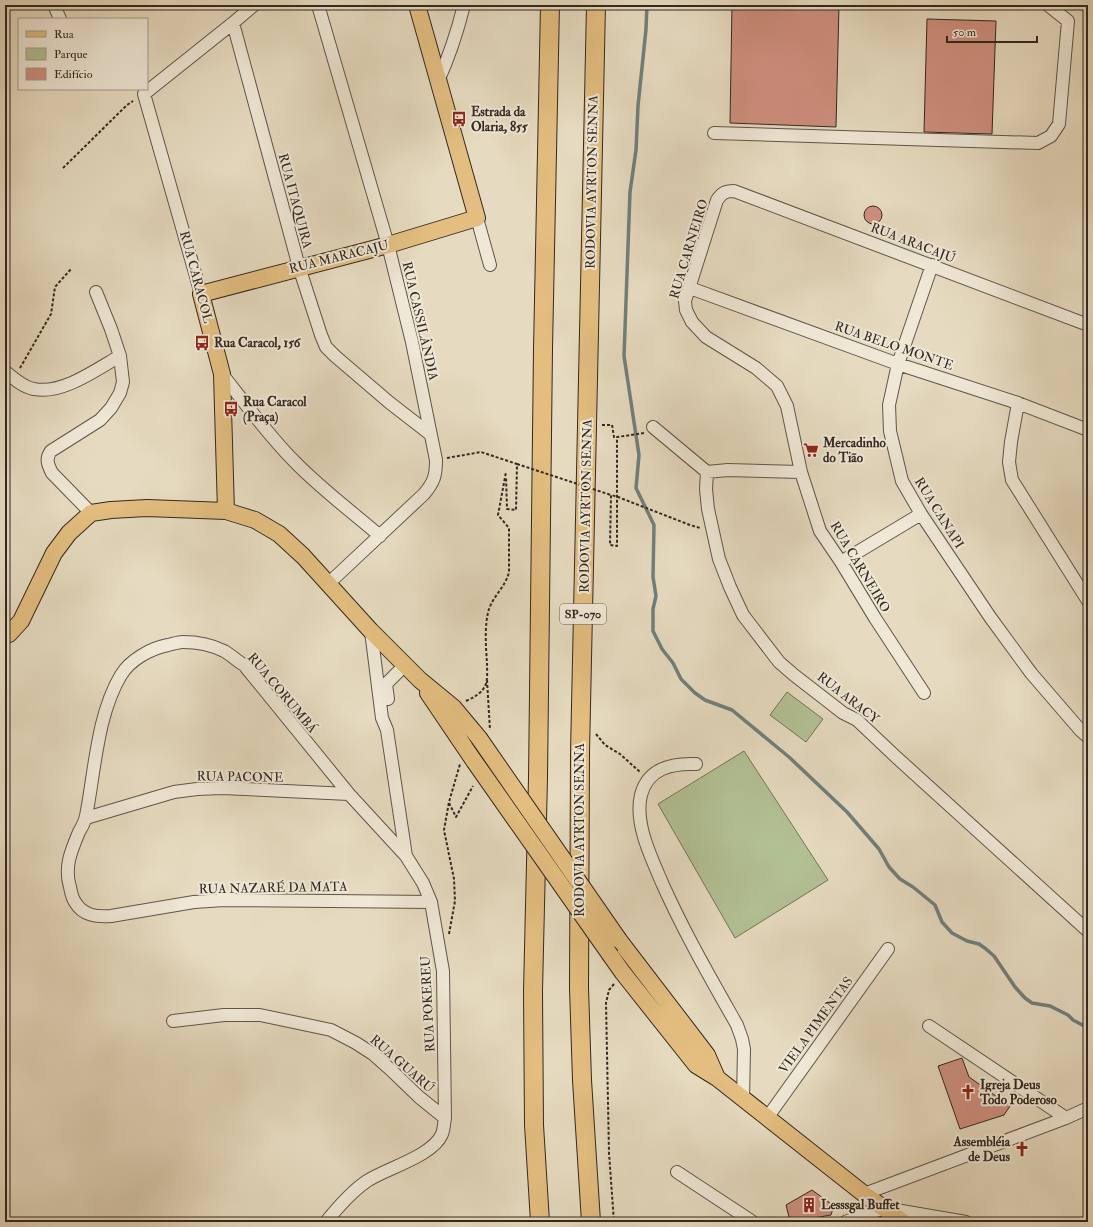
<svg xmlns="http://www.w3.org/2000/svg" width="1093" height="1227" font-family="'IM FELL Double Pica',serif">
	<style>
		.green { fill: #b2c195; stroke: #72745b }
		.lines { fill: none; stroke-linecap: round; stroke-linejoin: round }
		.stream { stroke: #6f807c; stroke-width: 3.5 }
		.building { fill: #cf907f; stroke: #332821 }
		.minor-casing { stroke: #605549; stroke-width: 14 }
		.major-casing { stroke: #332821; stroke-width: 18 }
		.highway-casing { stroke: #332821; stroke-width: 20 }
		.path { stroke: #332821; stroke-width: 2; stroke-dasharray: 3 2; stroke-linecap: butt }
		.minor { stroke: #efe8d6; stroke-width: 12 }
		.major { stroke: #e3be80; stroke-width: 16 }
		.highway { stroke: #e3be80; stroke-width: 18 }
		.major-bridge-casing { stroke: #332821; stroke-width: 18; stroke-linecap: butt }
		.path-bridge { stroke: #332821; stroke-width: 2; stroke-dasharray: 3 2; stroke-linecap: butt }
		.major-bridge { stroke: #e3be80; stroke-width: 16 }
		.labels { text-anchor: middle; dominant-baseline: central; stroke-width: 4; stroke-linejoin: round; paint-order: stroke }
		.shield { fill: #efe8d6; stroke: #6b6257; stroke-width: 1 }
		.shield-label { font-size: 12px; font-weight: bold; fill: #332821 }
		.poi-label { font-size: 13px; font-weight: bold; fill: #332821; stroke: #efe8d6; text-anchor: start }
		.street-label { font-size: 13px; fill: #332821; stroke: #efe8d6 }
	</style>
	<rect width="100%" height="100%" fill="#e6dbc0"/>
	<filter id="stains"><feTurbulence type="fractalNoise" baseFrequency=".005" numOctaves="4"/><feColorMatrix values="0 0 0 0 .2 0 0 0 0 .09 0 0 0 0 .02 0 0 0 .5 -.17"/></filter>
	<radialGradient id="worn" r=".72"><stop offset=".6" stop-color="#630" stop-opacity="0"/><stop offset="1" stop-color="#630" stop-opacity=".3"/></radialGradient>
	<path class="green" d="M787,692L823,719L806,742L770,715Z
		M744,751L828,880L735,938L658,804Z"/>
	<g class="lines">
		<path class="stream" d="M647,5L646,29L638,106L636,150L630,192L624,356L639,455L636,488L654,525L653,577L656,596L653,609V631L662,649L673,663L681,679L695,693L705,700L732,710L789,757L847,812L879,849L889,867L900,879L913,887L935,905L942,922L952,933L967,941L979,944L986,949L994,956L1015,987L1025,998L1032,1003L1050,1006L1068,1015L1073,1020L1088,1028"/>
	</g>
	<path class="building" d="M732,5H839L836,127L730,123Z
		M927,19L996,21L992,134L924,132Z
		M864 215a9 9 0 1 1 18 0a9 9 0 1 1-18 0Z
		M962,1058L969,1077L1010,1106L1004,1115L960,1129L938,1066Z
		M812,1190L834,1206L831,1215L797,1221L789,1217L786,1205Z"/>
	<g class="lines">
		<g class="minor-casing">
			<path id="minor" d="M54,5L60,19
				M318,5L388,245L412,342L436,460C436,476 434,482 424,494L329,583
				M233,23L299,267L321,335L326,347L335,356L390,403L430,434
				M438,81C450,55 457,33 464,5
				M714,133L1038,143L1051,136L1059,124L1068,21L1048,5
				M477,218L490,265
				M932,265L898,364L889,405L890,431L902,481L921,514L990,617L1031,673L1081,731L1088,737
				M690,288L898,364L1018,403L1088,430
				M201,294L144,94L233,23L254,5
				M5,371C13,378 23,387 34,389C62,395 97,369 120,356
				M222,374C245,403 267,434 294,461C320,488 351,511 380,536
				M1018,403L1011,442L1009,462L1012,480L1088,601
				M653,427L707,472L728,470L801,472
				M707,472L706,489L708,509L719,559L730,587L743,615L779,662L794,675L843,713L857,720L895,756L1088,931
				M91,513L52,473C48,465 45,459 51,451L100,420L111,408L120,393L123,382L120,356L111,329L96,292
				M841,562L921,514
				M924,693L875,618L841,562L820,531L801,472L787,406L777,386L756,368L706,337L692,322L686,310L685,301L717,200C722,193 725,191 734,191L1088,325
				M388,699L386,684L405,665
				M696,764C672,763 648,768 641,795C634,824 652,859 663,885C685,934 711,979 737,1025L742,1039L744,1049L743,1099
				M86,818L174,792L197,789L222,788L349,794
				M406,856L349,794L244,665C237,661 231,655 224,651C212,645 196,642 183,642C178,642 173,644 168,645C151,648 130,660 121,675C97,715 95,770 86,816C85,821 82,827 79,832C71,851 64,867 70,887C71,892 72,898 75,902C83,916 97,917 111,916L194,902L224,900L431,902
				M173,1021L224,1015H260L331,1030L356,1043L373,1054L391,1070L419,1097L445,1118
				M929,1026L1066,1118
				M767,1118L888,949
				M677,1172L753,1222
				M864,1194L1066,1118L1088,1108
				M326,1222C338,1207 351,1192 367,1181C387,1168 433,1156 442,1134C444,1129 444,1123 445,1118L443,971L431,902L423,883L406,856L387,730L382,718L371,631
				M845,1222L884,1208L966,1222"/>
		</g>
		<g class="major-casing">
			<path id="major" d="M226,511L222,374L201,294L388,245L477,218L417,5
				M5,635L9,634L21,621L54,553L69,533L91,513L111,510L147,508L226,511L255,520L279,534L303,556L371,631L420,680L454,708L479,738
				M428,693L474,761
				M619,940L707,1055L717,1078
				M611,956L623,973L696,1065L717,1078L864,1194L903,1222"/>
		</g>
		<g class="highway-casing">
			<path id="highway" d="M540,1222L534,1125L533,991L538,778L543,349L550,5
				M591,1222L582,1080L579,988L580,753L596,5"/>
		</g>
		<path class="path" d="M63,168L127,105L133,101
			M20,368L51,314L55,287L71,269
			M602,425H612L614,437H617
			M644,433L617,437V546L610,545L611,495C615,496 619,497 623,499L690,525L700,528
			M447,458L481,452L517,464L516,510L507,509L506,477
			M487,680L490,730
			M466,701C474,697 481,694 485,686C488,680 487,671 487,664C486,647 484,626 489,609C494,595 506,586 509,572V528L498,515L506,472
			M596,734L605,745L620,754L640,772
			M449,803L456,817L473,786
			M449,934L455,901L454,879L444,830L449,802L460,764
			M614,984L609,990L606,1003L609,1153L614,1222"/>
		<use href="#minor" class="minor"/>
		<use href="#major" class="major"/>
		<use href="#highway" class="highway"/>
		<g class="major-bridge-casing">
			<path id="major-bridge" d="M479,738L619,940
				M474,761L611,956"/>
		</g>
		<path class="path-bridge" d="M517,464L611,495"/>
		<use href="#major-bridge" class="major-bridge"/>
	</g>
	<defs>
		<g id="bus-bare" transform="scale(1.2)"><path d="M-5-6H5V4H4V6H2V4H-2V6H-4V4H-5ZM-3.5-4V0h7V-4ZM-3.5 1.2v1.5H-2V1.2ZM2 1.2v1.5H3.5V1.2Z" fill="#8f2418" stroke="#efe8d6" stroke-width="2.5" paint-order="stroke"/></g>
		<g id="supermarket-bare" transform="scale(1.2)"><path d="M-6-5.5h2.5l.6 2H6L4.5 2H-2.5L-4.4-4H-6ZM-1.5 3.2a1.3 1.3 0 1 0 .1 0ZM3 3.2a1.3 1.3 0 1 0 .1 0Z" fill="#8f2418" stroke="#efe8d6" stroke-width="2.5" paint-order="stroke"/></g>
		<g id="church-bare" transform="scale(1.2)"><path d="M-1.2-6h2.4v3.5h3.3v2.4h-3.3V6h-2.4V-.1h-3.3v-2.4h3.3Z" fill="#8f2418" stroke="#efe8d6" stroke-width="2.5" paint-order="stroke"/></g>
		<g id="building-bare" transform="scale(1.2)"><path d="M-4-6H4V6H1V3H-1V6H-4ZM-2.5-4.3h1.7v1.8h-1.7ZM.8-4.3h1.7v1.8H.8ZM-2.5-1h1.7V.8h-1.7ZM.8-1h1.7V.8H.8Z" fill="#8f2418" stroke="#efe8d6" stroke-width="2.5" paint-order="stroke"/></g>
	</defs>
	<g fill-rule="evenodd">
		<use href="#bus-bare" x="459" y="119"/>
		<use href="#bus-bare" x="202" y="343"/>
		<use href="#bus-bare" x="231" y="409"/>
		<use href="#supermarket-bare" x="811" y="450"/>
		<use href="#church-bare" x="968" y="1092"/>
		<use href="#church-bare" x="1022" y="1149"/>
		<use href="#building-bare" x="809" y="1205"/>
	</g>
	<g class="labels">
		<rect class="shield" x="560" y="604" width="46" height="20" rx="3"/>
		<g class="shield-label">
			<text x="583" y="614">SP-070</text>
		</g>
		<g class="poi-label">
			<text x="471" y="112">Estrada da<tspan x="471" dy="15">Olaria, 855</tspan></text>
			<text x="214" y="343">Rua Caracol, 156</text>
			<text x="243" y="402">Rua Caracol<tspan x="243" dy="15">(Praça)</tspan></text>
			<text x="823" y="443">Mercadinho<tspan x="823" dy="15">do Tião</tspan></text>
			<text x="980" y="1085">Igreja Deus<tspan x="980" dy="15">Todo Poderoso</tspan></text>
			<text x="1010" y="1142" text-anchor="end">Assembléia<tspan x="1010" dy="15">de Deus</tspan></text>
			<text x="821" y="1205">Lesssgal Buffet</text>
		</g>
		<g class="street-label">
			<text transform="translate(592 182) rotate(-89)">RODOVIA AYRTON SENNA</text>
			<text transform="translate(295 201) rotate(75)">RUA ITAQUIRA</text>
			<text transform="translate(913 243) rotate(21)">RUA ARACAJÚ</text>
			<text transform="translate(689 249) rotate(-73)">RUA CARNEIRO</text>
			<text transform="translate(339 257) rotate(-14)">RUA MARACAJU</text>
			<text transform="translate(196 277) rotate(75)">RUA CARACOL</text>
			<text transform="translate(420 321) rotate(77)">RUA CASSILÂNDIA</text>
			<text transform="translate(894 346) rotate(19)">RUA BELO MONTE</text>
			<text transform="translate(586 506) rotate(-89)">RODOVIA AYRTON SENNA</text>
			<text transform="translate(939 513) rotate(58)">RUA CANAPI</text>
			<text transform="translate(860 567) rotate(59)">RUA CARNEIRO</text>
			<text transform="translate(282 693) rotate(50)">RUA CORUMBÁ</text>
			<text transform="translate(848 698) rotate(38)">RUA ARACY</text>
			<text transform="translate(240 777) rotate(1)">RUA PACONE</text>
			<text transform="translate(580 830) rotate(-90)">RODOVIA AYRTON SENNA</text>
			<text transform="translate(273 888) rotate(-1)">RUA NAZARÉ DA MATA</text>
			<text transform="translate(428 1004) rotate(-93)">RUA POKEREU</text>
			<text transform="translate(816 1025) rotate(-54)">VIELA PIMENTAS</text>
			<text transform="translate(402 1064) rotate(41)">RUA GUARÚ</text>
		</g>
	</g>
	<rect width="1093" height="1227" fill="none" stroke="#e6dbc0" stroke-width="20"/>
	<rect x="6" y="6" width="1081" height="1215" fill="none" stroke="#332821" stroke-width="2"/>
	<rect x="10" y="10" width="1073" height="1207" fill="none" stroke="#332821"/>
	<rect x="18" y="18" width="130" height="72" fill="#efe8d6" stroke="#a49b8e"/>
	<rect x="26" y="31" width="20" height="6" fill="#e3be80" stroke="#a49b8e"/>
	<text x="54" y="38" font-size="12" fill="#332821">Rua</text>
	<rect x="26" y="48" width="20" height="12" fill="#b2c195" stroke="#a49b8e"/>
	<text x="54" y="58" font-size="12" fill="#332821">Parque</text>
	<rect x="26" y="68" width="20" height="12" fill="#cf907f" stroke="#a49b8e"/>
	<text x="54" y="78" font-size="12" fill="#332821">Edifício</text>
	<path d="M947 36v6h90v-6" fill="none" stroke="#332821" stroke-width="2"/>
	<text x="953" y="36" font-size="12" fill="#332821" stroke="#efe8d6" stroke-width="3" paint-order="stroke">50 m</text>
	<rect width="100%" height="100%" filter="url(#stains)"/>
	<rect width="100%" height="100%" fill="url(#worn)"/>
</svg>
